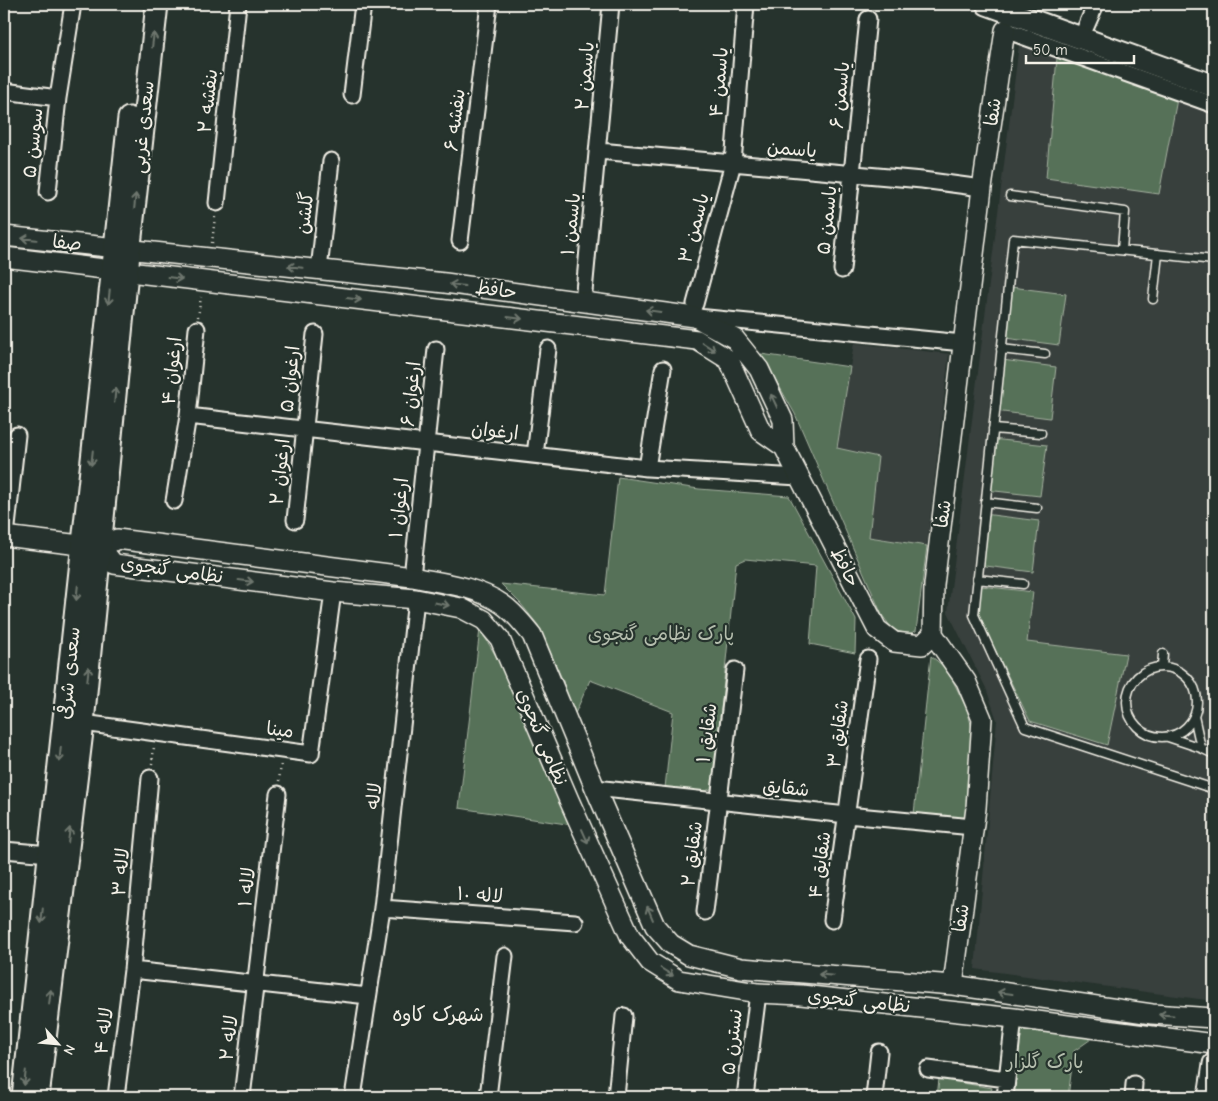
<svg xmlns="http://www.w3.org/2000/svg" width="1218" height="1101" font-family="'Comic Neue','Playpen Sans Arabic',sans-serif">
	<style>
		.built { fill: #39403e }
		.green { fill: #567158; stroke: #a5b1a0 }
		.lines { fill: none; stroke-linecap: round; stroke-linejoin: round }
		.service-casing { stroke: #f4f1e8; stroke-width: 11 }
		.minor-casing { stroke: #f4f1e8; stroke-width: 19 }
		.tertiary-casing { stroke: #f4f1e8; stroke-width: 22 }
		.secondary-casing { stroke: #f4f1e8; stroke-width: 25 }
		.path { stroke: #f4f1e8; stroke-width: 2.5; stroke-dasharray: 1 4; stroke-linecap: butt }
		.service { stroke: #26332d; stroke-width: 8 }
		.minor { stroke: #26332d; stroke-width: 15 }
		.tertiary { stroke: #26332d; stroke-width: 19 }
		.secondary { stroke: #26332d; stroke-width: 21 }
		.oneway { stroke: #6e766e }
		.labels { text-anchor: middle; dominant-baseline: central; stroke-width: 4.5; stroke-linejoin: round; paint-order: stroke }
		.street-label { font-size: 19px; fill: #f4f1e8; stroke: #26332d }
		.park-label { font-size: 19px; fill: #b5beae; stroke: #26332d }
		.neighbourhood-label { font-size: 20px; fill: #f4f1e8; stroke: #26332d }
	</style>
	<rect width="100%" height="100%" fill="#26332d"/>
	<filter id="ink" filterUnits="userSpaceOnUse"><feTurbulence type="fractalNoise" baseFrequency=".02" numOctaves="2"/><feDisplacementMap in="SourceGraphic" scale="10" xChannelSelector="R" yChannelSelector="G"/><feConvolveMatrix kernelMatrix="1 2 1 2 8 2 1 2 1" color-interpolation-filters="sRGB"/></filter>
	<g filter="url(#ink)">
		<path class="built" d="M1019,45L1214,112V1001L975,969L997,720L986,688L948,612Z
			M854,343L949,354L927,546L868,537L877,457L837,448Z"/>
		<path class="green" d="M1057,58L1177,99L1159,194L1046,178Z
			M1011,287L1066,294L1059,345L1005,338Z
			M761,354L850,367L837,448L878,457L869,537L927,546L916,631L908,634L893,630L882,615L795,414Z
			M1002,360L1056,367L1050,418L995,411Z
			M992,439L1047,445L1040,496L986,490Z
			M618,477L699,489L789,496L856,620L855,653L810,644L816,566L745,559L736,563L713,788L703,792L665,788L673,712L590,680L574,716L563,681L538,625L521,604L501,584L605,595Z
			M984,514L1039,521L1033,572L978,565Z
			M981,586L1033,592L1027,642L1126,654L1107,745L1030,721L978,615Z
			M480,629L503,668L573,825L459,808Z
			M931,656L942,665L953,681L967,709L973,732L967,821L914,814Z
			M1021,1030L1094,1037L1074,1051L1068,1097H1049L1013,1093Z
			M939,1079L992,1088L990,1097H937Z"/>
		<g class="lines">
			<g class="service-casing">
				<path id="service" d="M1010,196L1125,212L1122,250
					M1214,260L1013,239L974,615L1025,727L1214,789
					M1153,299L1158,254
					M1001,349L1045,354
					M993,429L1041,433
					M985,502L1037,508
					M977,579L1023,584
					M1162,666L1163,654
					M1127 702a35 35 0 1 1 70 0a35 35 0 1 1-70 0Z
					M1168,737L1201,748L1194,716
					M1201,748L1214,754"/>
			</g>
			<g class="minor-casing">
				<path id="minor" d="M1005,30L1214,105
					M1081,38L1096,4
					M4,91L58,98
					M352,95L363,4
					M599,151L922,180L982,188
					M48,192L58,98L73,4
					M217,203L238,4
					M460,241L489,4
					M319,270L331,161
					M842,270L868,19
					M583,302L611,4
					M695,304L733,163L746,4
					M697,317L963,343
					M188,416L647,468L799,477
					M535,455L548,349
					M647,468L663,369
					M174,501L188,416L197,329
					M295,520L315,334
					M6,536L17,435
					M412,577L436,349
					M83,723L311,754L333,592
					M595,788L847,815L973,827
					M4,850L49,854
					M382,908L575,922
					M705,912L735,670
					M832,920L868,659
					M132,970L368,996
					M928,1069L1007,1079
					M116,1097L132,970L150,778
					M242,1097L278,794
					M353,1097L382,908L416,599
					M488,1097L505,956
					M616,1097L624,1016
					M745,1097L758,993
					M874,1097L879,1052
					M1005,1097L1014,1018
					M1133,1097L1134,1084"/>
			</g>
			<g class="tertiary-casing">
				<path id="tertiary" d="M4,236L445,283L695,317L735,339L759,369L783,420L784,447L877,629L894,642L922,645L933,634
					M4,257L697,340L729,360L761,431L784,447
					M4,536L97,547
					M101,548L114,564L333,592L416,599L461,608L484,620L500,639L569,800L630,936L650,962L679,980L758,993L801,995L1014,1018L1214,1044
					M101,548L117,539L412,577C442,583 476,586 502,604C514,612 523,624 532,635L595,788L655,926L671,944L689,955L741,968L953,985L1152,1014L1214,1018
					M953,985L976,808L982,719L966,681L933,634L934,585L982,188L1005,30"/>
			</g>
			<g class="secondary-casing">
				<path id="secondary" d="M987,4L1214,86
					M23,1097L129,118
					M38,1097L83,723L127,272L157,4
					M1209,1097L1214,1064"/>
			</g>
			<path class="path" d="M212,243L215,217
				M198,317L201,297
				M152,764L154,747
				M279,781L281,764"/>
			<use href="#service" class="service"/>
			<use href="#minor" class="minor"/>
			<use href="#tertiary" class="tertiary"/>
			<use href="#secondary" class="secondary"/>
		</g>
		<defs><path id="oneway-shaft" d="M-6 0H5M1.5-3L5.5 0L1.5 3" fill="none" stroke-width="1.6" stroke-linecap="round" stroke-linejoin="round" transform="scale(1.25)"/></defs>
		<g class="oneway">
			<use href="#oneway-shaft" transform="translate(153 40) rotate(-83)"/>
			<use href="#oneway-shaft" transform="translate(135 201) rotate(-84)"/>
			<use href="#oneway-shaft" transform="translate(29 239) rotate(-174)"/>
			<use href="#oneway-shaft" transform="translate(295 267) rotate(-174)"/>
			<use href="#oneway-shaft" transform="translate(175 278) rotate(7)"/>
			<use href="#oneway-shaft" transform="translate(457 285) rotate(-172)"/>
			<use href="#oneway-shaft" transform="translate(109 297) rotate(96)"/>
			<use href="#oneway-shaft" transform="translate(354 299) rotate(7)"/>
			<use href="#oneway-shaft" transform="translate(653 311) rotate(-172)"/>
			<use href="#oneway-shaft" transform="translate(515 318) rotate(7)"/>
			<use href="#oneway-shaft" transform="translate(709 347) rotate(33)"/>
			<use href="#oneway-shaft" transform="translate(115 395) rotate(-85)"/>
			<use href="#oneway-shaft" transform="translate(774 401) rotate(-115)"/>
			<use href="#oneway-shaft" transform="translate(92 458) rotate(96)"/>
			<use href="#oneway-shaft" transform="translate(246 581) rotate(7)"/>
			<use href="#oneway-shaft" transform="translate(77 593) rotate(96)"/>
			<use href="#oneway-shaft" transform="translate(442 604) rotate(11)"/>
			<use href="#oneway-shaft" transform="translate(88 674) rotate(-84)"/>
			<use href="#oneway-shaft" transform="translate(60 755) rotate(96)"/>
			<use href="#oneway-shaft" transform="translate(69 835) rotate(-83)"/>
			<use href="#oneway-shaft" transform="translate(585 836) rotate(66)"/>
			<use href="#oneway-shaft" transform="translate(650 913) rotate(-113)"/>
			<use href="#oneway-shaft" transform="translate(42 916) rotate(96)"/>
			<use href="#oneway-shaft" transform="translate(667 972) rotate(32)"/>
			<use href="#oneway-shaft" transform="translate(826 975) rotate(-175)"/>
			<use href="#oneway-shaft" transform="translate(1005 993) rotate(-172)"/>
			<use href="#oneway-shaft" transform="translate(50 997) rotate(-83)"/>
			<use href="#oneway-shaft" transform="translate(1166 1015) rotate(-176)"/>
			<use href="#oneway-shaft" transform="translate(25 1078) rotate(96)"/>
		</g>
	</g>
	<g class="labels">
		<g class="street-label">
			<text transform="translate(585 76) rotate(-85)">یاسمن ۲</text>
			<text transform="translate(719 82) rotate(-85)">یاسمن ۴</text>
			<text transform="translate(840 95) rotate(-84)">یاسمن ۶</text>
			<text transform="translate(208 101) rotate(-84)">بنفشه ۲</text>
			<text transform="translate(993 112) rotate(-82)">شفا</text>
			<text transform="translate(455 120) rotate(-83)">بنفشه ۶</text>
			<text transform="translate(143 127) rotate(-84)">سعدی غربی</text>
			<text transform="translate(33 143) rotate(-84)">سوسن ۵</text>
			<text transform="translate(792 149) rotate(5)">یاسمن</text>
			<text transform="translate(305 213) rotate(-83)">گلشن</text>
			<text transform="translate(827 220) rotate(-84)">یاسمن ۵</text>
			<text transform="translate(571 224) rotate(-84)">یاسمن ۱</text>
			<text transform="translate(694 228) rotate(-75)">یاسمن ۳</text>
			<text transform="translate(67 243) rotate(6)">صفا</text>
			<text transform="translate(496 290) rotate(8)">حافظ</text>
			<text transform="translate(172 371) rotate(-84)">ارغوان ۴</text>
			<text transform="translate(290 379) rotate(-84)">ارغوان ۵</text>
			<text transform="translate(411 394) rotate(-84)">ارغوان ۶</text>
			<text transform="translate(495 431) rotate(6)">ارغوان</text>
			<text transform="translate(280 472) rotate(-84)">ارغوان ۲</text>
			<text transform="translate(399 508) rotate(-84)">ارغوان ۱</text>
			<text transform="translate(943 514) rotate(-83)">شفا</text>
			<text transform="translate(845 567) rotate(63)">حافظ</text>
			<text transform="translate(172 570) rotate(8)">نظامی گنجوی</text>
			<text transform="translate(69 673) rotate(-84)">سعدی شرقی</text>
			<text transform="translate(280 730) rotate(7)">مینا</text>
			<text transform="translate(707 733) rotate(-83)">شقایق ۱</text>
			<text transform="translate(838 734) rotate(-83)">شقایق ۳</text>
			<text transform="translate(542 737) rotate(67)">نظامی گنجوی</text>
			<text transform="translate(786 788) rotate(6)">شقایق</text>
			<text transform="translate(374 796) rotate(-84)">لاله</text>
			<text transform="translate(692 854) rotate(-83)">شقایق ۲</text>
			<text transform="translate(820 865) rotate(-82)">شقایق ۴</text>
			<text transform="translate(121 872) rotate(-85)">لاله ۳</text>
			<text transform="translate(247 887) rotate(-84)">لاله ۱</text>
			<text transform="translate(480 895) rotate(4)">لاله ۱۰</text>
			<text transform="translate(961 918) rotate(-83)">شفا</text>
			<text transform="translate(859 1001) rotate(6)">نظامی گنجوی</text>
			<text transform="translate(104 1031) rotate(-83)">لاله ۴</text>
			<text transform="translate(229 1038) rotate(-83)">لاله ۲</text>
			<text transform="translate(732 1042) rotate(-83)">نسترن ۵</text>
		</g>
		<g class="park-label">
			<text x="661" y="634">پارک نظامی گنجوی</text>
			<text x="1045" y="1062">پارک گلزار</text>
		</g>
		<g class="neighbourhood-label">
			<text x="438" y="1014">شهرک کاوه</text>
		</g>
	</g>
	<rect width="1218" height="1101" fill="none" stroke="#26332d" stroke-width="20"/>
	<rect x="10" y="10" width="1198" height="1081" fill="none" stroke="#f4f1e8" stroke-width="2" filter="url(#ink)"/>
	<g transform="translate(58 1044) rotate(117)" stroke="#26332d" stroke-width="4" paint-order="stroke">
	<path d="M0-4L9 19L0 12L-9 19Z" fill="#f4f1e8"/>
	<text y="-8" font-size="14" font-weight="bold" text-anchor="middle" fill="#f4f1e8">N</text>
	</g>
	<path d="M1026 55v8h108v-8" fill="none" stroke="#f4f1e8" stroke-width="2.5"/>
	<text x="1033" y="55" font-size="15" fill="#f4f1e8" stroke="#26332d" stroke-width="4" paint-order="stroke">50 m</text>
</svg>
